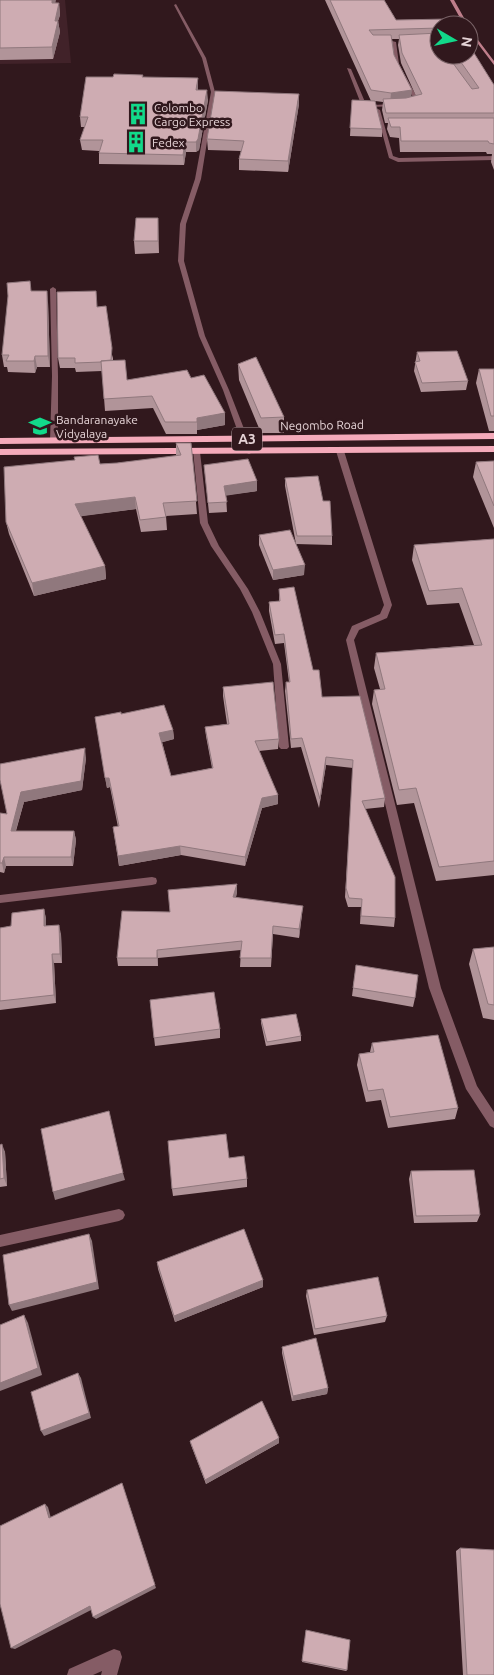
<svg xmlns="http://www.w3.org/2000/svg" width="494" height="1675" font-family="Ubuntu,sans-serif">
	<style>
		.built { fill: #412229 }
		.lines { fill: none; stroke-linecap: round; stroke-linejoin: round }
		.service { fill: #855c65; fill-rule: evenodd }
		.minor { fill: #855c65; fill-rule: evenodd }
		.secondary { fill: #bf7e8b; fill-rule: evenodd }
		.trunk { fill: #f4aaba; fill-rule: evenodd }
		.wall { fill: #b19499; fill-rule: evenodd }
		.shaded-wall { fill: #90787d }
		.building { fill: #ceacb2; stroke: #90787d }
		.labels { text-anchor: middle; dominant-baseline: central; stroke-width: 5; stroke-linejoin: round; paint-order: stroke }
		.far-poi-label { font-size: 12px; fill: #e5d3d6; stroke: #31181d; text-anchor: start }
		.far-street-label { font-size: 12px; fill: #e5d3d6; stroke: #31181d }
		.shield { fill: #31181d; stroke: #af9b9e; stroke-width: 1 }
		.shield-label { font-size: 14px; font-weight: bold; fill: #e5d3d6 }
	</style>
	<rect width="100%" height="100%" fill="#31181d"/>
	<path class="built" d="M0,0H65L71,63L0,64Z"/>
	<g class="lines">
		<path class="service" d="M392,41L396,42L399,64L419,101V104L412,106L410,105L415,101L395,64Z
			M347,68L351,69L365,102L372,105L396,104L398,106L371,107L361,104Z
			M337,449L344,451L392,605L387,618L359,630L354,640L441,988L477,1086L494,1112V1128L490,1126L466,1089L429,988L346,640L352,626L380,614L384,605L336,451Z"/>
		<path class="minor" d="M176,4L206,58L215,92L201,179L186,224L184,261L205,336L229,390L253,452L249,454L245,452L223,390L199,336L178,261L180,224L195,179L211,92L202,58L174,5Z
			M378,109L380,110L393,156L399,158L494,156V160L398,162L389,158L376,110Z
			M53,287L56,289L58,376V441L54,443L50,441L52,376L50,289Z
			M193,450L200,452L208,523L219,546L248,589L260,612L281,664L289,747L287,749H281L279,747L273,664L252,612L240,589L211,546L200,523Z
			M152,877L156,878L157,881L156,884L152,885L0,903V895Z
			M119,1209L123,1211L125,1215L123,1219L119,1221L0,1247V1235Z
			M114,1649L120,1651L122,1657L117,1675H101L102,1671L93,1675H67L69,1669Z"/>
		<path class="secondary" d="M450,0H454L468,25H464Z
			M469,28L494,61V65L469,32Z"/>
		<path class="trunk" d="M494,433V439L0,444V438Z
			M494,446V452L0,455V449Z"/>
	</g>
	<path class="wall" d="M0,0L59,3L60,15L58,21L60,32L53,59L0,60Z
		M325,0H384L396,20L439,25V55H469L494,85V170L491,162L492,154H487L486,152H400L399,138L390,137L387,129L388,123H385L382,110L383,102L375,101L382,129V137L350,136L352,100L371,101ZM392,39H399L398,45L401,63L416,96L411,97L394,55Z
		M143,75V77L198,88V90L208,100L199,150L196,152H186L184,165L99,164V151L82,150L80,140L85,127H81L80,117L113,77Z
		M299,104L288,172L239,170V159L241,151L208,150L207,139Z
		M158,218L159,253L135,254L134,241Z
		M31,291L48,302L50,367H37L35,373L8,372L7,367H4L2,355Z
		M97,307L113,358V360L127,380L191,378L225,425L197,430V434H166L153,408L105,411L102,371L76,372L75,368H60L58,358Z
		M417,352L468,381L466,390L421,392L414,371Z
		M238,364L284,417V433H261L239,380Z
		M479,369H494V431H489L476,383Z
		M176,443H191L197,514L166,516L167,530L141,532L136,509L80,516L105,566L106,579L34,596L9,534L6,522L100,464L117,463L176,456Z
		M494,461V528L473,477L476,462Z
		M204,465L257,491L226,495L227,512L209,513Z
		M285,478L323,501L332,536V545L296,544L285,486Z
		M259,535L304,575L273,580L259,545Z
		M494,539V875L436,881L414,803L397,805L372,704L374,690L380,689L374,668L376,653L474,645L459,603L427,605L412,560L414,545Z
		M279,589L313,670L322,697L385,798L384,807L365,809L395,918L394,927L360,924L361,907H348L345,897L353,768L326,765L319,808L301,747L291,748L285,691L286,682H289L284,643L275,644L269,611V602L279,601Z
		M223,687L279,739L278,749L259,751L278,804L262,808L245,866L181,855L119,866L113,827H118L110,787L107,788L95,717L121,714L173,730L174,739L162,742L171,776L212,768L206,736L205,727L227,724L223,696Z
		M86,758L82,790L24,802L16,831H74L76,840L73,866H6L4,873L0,872V813L7,814Z
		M237,884V892L236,897L302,914L299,938L273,934L271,967H240L241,950L158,958V966H118L117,958L170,912Z
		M44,909L46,919V926L61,934L62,963H54L56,1003L0,1010V928L11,926Z
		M494,947V1020L483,1018L469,964L473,949Z
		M356,965L415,998L413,1007L352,996Z
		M150,1000L220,1029V1038L155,1046Z
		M261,1019L301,1036V1041L266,1046L261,1023Z
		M372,1043L458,1108L455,1119L388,1128L381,1100L366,1102L357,1065L359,1054L370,1052Z
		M0,1145L5,1152L7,1186L0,1187Z
		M229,1158L247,1179V1187L173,1196L172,1189Z
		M411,1171L480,1215L477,1222L414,1223L409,1179Z
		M157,1262L263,1280V1287L175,1322L158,1269Z
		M307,1290L387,1316L385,1322L314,1335L306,1296Z
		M282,1347L328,1388L327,1394L292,1401L282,1353Z
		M279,1438V1443L206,1484L191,1445L190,1441Z
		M460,1548L494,1675H463L456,1551Z
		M306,1631L347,1670L346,1671L302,1662Z"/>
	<path class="shaded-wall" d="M52,0H56L53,15L52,3Z
		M59,3L60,15L58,21L60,32L53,59L52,47L55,21Z
		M198,78V88L197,100L196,90Z
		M207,90L208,100L199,150L196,152V142Z
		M412,90L411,100L390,103L391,93Z
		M299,94V104L288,172V161Z
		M185,142L186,152L184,165L183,155Z
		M47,291L48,302L50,367L48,356Z
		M35,356L37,367L35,373L34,361Z
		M225,413V425L197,430V434V418Z
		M257,481V491L224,496V486Z
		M135,497L136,509L76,517L75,504Z
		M305,565L304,575L273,580V570Z
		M105,566L106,579L34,596L32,583Z
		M173,730L174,739L160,743L159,733Z
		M85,748L86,758L82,790L24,802L13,840L11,831L21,792Z
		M326,757V765L319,808L320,799Z
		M105,778H109L110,787L107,788Z
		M278,795V804L262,808L245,866V857L262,798Z
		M74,831L76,840L73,866L71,857Z
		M180,846L181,855L119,866L118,856Z
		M4,857L6,866L4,873L2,863Z
		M237,884V892L234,906L233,897Z
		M303,906L299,938V929Z
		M44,909L46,919V936L44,926Z
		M59,925L61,934L62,963L60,954Z
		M157,950L158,958V966L157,958Z
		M52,954L54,963L56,1003L54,995Z
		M2,1144L5,1152L7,1186L4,1178Z
		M123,1173L125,1180L55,1200L53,1192Z
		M89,1234L92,1241L99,1289L12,1311L9,1305Z
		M263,1280V1287L175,1322L174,1316Z
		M24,1315L28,1323L42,1375L0,1391V1383Z
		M78,1373L81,1378L91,1418L44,1436L41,1431Z
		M328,1388L327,1394L292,1401L293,1396Z
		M279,1438V1443L206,1484L205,1480Z
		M122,1483L156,1588L96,1619L93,1617Z
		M45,1504L48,1507L52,1522L49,1518Z
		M90,1606L93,1609L15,1649L11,1648Z"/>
	<path class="building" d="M0,0H52V3H59L55,21H58L52,47L0,48Z
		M330,0H384L396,20L448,19L452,25H439V28L369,30L373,35H391L394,55L412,90L391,93L371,90Z
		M439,33V55H447L472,89L479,88L456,55H469V45L494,85V113H386L383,99L406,98L422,94L402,53L399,35Z
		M114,74L143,75L142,77L198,78L196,90H207L198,139L196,142H185L183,155L99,153L103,140H80L88,117H80L86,77H113Z
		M215,91L299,94L288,161L239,159L244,141L207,139Z
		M352,100L375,101L382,129L350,128Z
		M388,118H494V144L489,143L488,141H401L400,127H391Z
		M136,218H158V241H134Z
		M30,281L31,291H47L48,356H35L34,361H6L9,355H2L8,296L7,283Z
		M96,291L97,307L106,306L112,348L111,360L101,361V362L75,363V358H58L57,292Z
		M457,351L468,381L422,383L415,362L420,361L417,352Z
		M256,357L284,417L261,418L238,364Z
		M125,360L127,380L187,370L191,378L204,375L225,413L197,418V422H165L152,396L104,399L101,361Z
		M479,369H494V416H491Z
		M176,443H191L197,501L163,503L166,517L140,520L135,497L75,504L105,566L32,583L6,522L4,467L75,460L74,457L98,455L100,464L117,463L181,455Z
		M248,459L257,481L224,486L227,502L208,503L204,465Z
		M494,461V506L476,462Z
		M318,476L323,501H330L332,536H297L285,478Z
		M290,530L305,565L273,570L259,535Z
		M494,539V861L439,867L416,788L399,790L374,690L385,689L376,653L482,645L462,588L429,591L414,545Z
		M294,587L313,670H319L322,697L360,696L385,798L362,801L395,877V918L361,916L362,899L349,898L346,888L353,760L326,757L320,799L302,738L291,739L286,682H290L284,634L275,635L269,602L280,601L279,589Z
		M273,682L279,739L255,741L278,795L262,798L245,857L180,846L118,856L113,827L119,826L109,778H105L95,717L121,712V714L164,705L173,730L159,733L171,776L213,768L205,727L229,724L223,687Z
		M85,748L81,781L21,792L11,831H74L71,857H4L2,863H0V813L7,814L0,780V764Z
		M237,884L233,897L303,906L299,929L273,926L271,958H240L242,941L157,950V958H117L122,911L170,912L168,890Z
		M44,909V926L59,925L60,954H52L54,995L0,1001V928L11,926L12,913Z
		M494,947V1005L488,1004L473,949Z
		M356,965L418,975L415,998L353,988Z
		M214,992L220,1029L154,1038L150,1000Z
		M296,1014L301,1036L267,1042L261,1019Z
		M438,1035L458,1108L390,1117L383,1089L368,1091L359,1054L374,1052L372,1043Z
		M109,1111L123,1173L53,1192L41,1129Z
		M226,1134L229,1158L244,1156L247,1179L172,1189L168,1141Z
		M2,1144L4,1178L0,1179V1145Z
		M474,1170L480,1215L416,1216L411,1171Z
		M244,1229L263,1280L174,1316L157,1262Z
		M89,1234L97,1282L9,1305L3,1255Z
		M378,1277L387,1316L315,1329L307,1290Z
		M24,1315L38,1368L0,1383V1325Z
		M316,1338L328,1388L293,1396L282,1347Z
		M78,1373L89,1413L41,1431L31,1392Z
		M262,1401L279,1438L205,1480L190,1441Z
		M122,1483L155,1585L93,1617L90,1606L11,1648L0,1604V1526L45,1504L49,1518Z
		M460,1548L494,1550V1675H467Z
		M306,1630L350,1640L347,1670L302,1661Z"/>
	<defs>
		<g id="building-bare" transform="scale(1.725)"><path d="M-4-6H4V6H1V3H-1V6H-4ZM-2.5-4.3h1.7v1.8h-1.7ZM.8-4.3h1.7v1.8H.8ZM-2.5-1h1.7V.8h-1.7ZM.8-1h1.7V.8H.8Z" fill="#12d98a" stroke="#31181d" stroke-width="2.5" paint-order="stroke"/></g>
		<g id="school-bare" transform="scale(1.725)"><path d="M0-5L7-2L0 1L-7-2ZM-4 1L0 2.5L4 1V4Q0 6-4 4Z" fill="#12d98a" stroke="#31181d" stroke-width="2.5" paint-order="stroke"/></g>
	</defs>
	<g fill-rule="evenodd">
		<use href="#building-bare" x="138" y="114"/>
		<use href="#building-bare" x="136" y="142"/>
		<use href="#school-bare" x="40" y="426"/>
	</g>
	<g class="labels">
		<g class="far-poi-label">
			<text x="154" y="107">Colombo<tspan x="154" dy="14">Cargo Express</tspan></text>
			<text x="152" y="142">Fedex</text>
			<text x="56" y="419">Bandaranayake<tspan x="56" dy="14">Vidyalaya</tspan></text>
		</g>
		<g class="far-street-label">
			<text transform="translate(322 425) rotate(-1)">Negombo Road</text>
		</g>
		<rect class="shield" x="232" y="427.5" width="30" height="23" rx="4"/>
		<g class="shield-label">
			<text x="247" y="439">A3</text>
		</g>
	</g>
	<g transform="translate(454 40) rotate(99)"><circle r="24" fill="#31181d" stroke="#796367"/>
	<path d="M0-4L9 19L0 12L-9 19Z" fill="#12d98a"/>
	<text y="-8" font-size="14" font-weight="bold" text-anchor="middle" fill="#e5d3d6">N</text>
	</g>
</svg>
